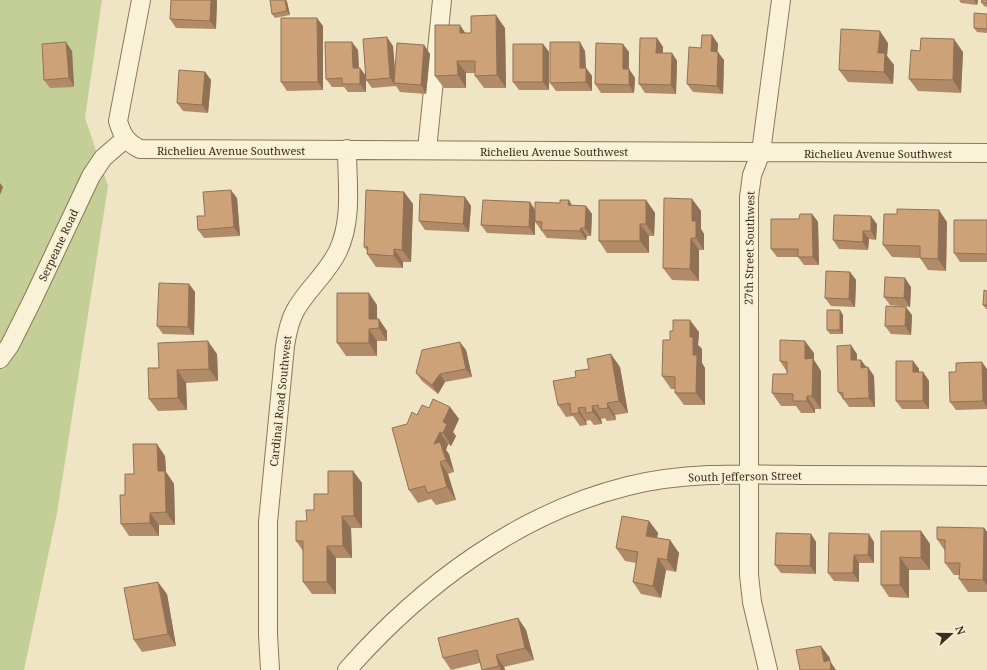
<svg xmlns="http://www.w3.org/2000/svg" width="987" height="670" font-family="'Noto Serif',serif">
	<style>
		.green { fill: #c4ce97 }
		.lines { fill: none; stroke-linecap: round; stroke-linejoin: round }
		.minor-casing { stroke: #8a775a; stroke-width: 20 }
		.minor { stroke: #faf2d7; stroke-width: 18 }
		.wall { fill: #b18b68 }
		.shaded-wall { fill: #907155 }
		.building { fill: #cea279; stroke: #907155 }
		.labels { text-anchor: middle; dominant-baseline: central; stroke-width: 3; stroke-linejoin: round; paint-order: stroke }
		.street-label { font-size: 11px; fill: #3a2d1e; stroke: #f6efd3 }
	</style>
	<rect width="100%" height="100%" fill="#efe5c4"/>
	<path class="green" d="M0,0H102L85,118L108,186L57,513L24,670H0Z"/>
	<g class="lines">
		<g class="minor-casing">
			<path id="minor" d="M141,0L118,121C122,135 126,142 140,149L987,153
				M427,150L442,0
				M0,359L10,345L33,299L91,176L103,158L125,139
				M270,670L268,634V522L285,346C287,333 289,322 295,311C307,289 327,274 338,251C353,219 347,183 347,149
				M347,670C421,586 518,513 628,486C684,472 743,474 800,475C863,475 925,475 987,476
				M768,670L752,602L749,575V197L752,175L761,152L781,0"/>
		</g>
		<use href="#minor" class="minor"/>
	</g>
	<path class="wall" d="M171,0H217L216,29L176,28L170,19Z
		M271,0H286L287,2L290,15L275,18L272,14Z
		M959,0H978L977,5L961,3Z
		M987,0V7L984,6L981,2Z
		M987,14V33L977,32L974,28Z
		M323,26V90L287,91L281,82Z
		M505,28L506,88H484L475,76V73H466V88H444L435,76L465,33H471Z
		M712,35L718,44L717,52L724,60L723,94L693,92L687,84L701,48Z
		M657,38L663,47V53H672L677,61L676,94L645,93L639,84Z
		M888,43L887,56L894,65L893,84L848,82L839,70Z
		M543,44L549,52V90H519L513,82Z
		M424,45L430,54L426,94L400,92L396,86L372,88L366,80L393,46L395,72Z
		M358,50L359,68L366,76V92H348L344,87H332L326,79Z
		M72,51L74,87L50,88L44,80Z
		M585,51L586,68L592,76V91H556L550,83Z
		M629,52V69L635,78L634,93H601L595,84Z
		M963,52L961,93L918,91L909,79Z
		M205,72L211,80L208,113L183,111L177,103Z
		M404,192L413,204L411,262H403V268L376,267L367,254L368,252L364,247Z
		M465,197L471,206L469,232L425,230L419,221Z
		M237,198L240,236L204,238L198,230L205,216Z
		M692,199L701,211V229L704,234V250H699V281L672,280L663,268Z
		M646,200L655,213L654,236H649V253H607L599,241Z
		M530,202L535,210L572,205L586,206L592,214L591,236H587L586,240L547,238L535,222V235L487,233L481,225Z
		M812,214L818,222L819,265H804L798,257H777L771,249L799,219Z
		M897,214L947,222L946,271L928,270L920,258L892,257L883,245Z
		M987,220V262H960L954,253Z
		M877,224L876,240L869,239L868,250L839,249L833,240Z
		M850,272L856,280L855,307L831,306L825,298Z
		M189,284L195,292L194,335L163,334L157,326Z
		M911,287L910,307L890,305L884,297Z
		M987,291V309H986L983,305Z
		M377,305V319L387,331V341H377V356H346L337,343Z
		M843,315V334H830L827,330Z
		M912,315L911,335L891,334L885,326Z
		M699,332L698,345L702,349V363L705,368V405H684L675,393V389H671L662,376L670,340Z
		M466,350L472,377L445,382L438,394L422,381L416,373Z
		M814,353V360L821,371V409H815V413H801L796,406H781L772,393L787,374V372L780,361Z
		M217,354L218,381L186,383L187,410L158,411L149,399L159,368Z
		M857,354V360L867,367L874,376L875,407H849L838,392Z
		M913,361L919,369V372H923L929,381V409H902L896,401Z
		M620,367L628,413L615,415L616,420L607,421L605,418L601,419L602,424L594,425L590,420L586,421L587,425L580,426L573,416L566,417L558,405L576,377Z
		M987,369V409L956,410L950,402L956,372Z
		M450,407L459,419L453,432L456,436L451,446L448,444L446,450L449,454L454,472L448,474L456,500L436,505L431,499L418,503L409,490L407,424L417,415Z
		M165,456L166,472L174,484L175,525H159V536H129L121,524L125,495L134,474Z
		M353,471L362,483V528H351L352,558H336V594H312L303,582V551L296,541L307,521L314,510L328,494Z
		M649,521L658,533L657,538L670,540L679,553L676,572L666,570L661,598L641,594L633,582L636,563L625,561L616,548Z
		M984,528L987,532V592H968L959,579V575H954L945,563V551L937,539Z
		M881,531H921L930,544V570H909V598L889,597L881,585Z
		M829,533L874,542V563H859V582L834,581L828,573Z
		M811,534L816,542V574L781,573L775,565Z
		M167,594L176,646L142,652L134,640Z
		M518,618L526,630L534,660L504,667L505,670H482L480,663L451,670L443,658Z"/>
	<path class="shaded-wall" d="M211,0H217L216,29L210,21Z
		M285,0H286L287,2L290,15L287,11Z
		M974,0H978L977,5Z
		M496,15L505,28L506,88L497,75Z
		M317,18L323,26V90L318,82Z
		M460,25L468,37L460,33Z
		M880,31L888,43L887,56L894,65L893,84L884,72L878,53Z
		M712,35L718,44L717,60L711,51Z
		M387,37L393,46L396,83H394L396,87L390,78Z
		M657,38L663,47L662,61L656,53Z
		M954,39L963,52L961,93L953,80Z
		M66,42L72,51L74,87L69,78Z
		M352,42L358,50L359,76L353,68Z
		M580,42L585,51L586,76L580,68Z
		M543,44L549,52V90L543,82Z
		M623,44L629,52L628,78L623,69Z
		M424,45L430,54L426,94L421,85Z
		M718,52L724,60L723,94L717,86Z
		M672,53L677,61L676,94L671,85Z
		M457,61L466,73V88L458,75Z
		M360,68L366,76V92L360,84Z
		M586,68L592,76V91L586,82Z
		M629,69L635,78L634,93L629,85Z
		M205,72L211,80L208,113L202,105Z
		M0,183L3,187L0,195Z
		M231,190L237,198L240,236L234,227Z
		M404,192L413,204L411,262L402,250Z
		M465,197L471,206L469,232L463,224Z
		M692,199L701,211V229L704,234V250L696,238L692,221Z
		M569,200L574,209L568,205Z
		M646,200L655,213L654,236L646,224Z
		M530,202L535,210V235L529,227Z
		M586,206L592,214L591,236L585,228Z
		M939,210L947,222L946,271L938,259Z
		M812,214L818,222L819,265L813,257Z
		M871,216L877,224L876,240L871,231Z
		M640,224L649,236V253L640,241Z
		M581,228L587,236L586,240L580,231Z
		M863,231L869,239L868,250L863,242Z
		M691,238L699,250V281L690,269Z
		M394,249L403,262V268L394,256Z
		M850,272L856,280L855,307L849,299Z
		M905,278L911,287L910,307L904,298Z
		M189,284L195,292L194,335L188,327Z
		M369,293L377,305V328L369,319Z
		M906,307L912,315L911,335L905,326Z
		M840,310L843,315V334L840,330Z
		M379,319L387,331V341L379,328Z
		M690,320L699,332L698,345L702,349V363L705,368V405L696,393L693,355L690,337Z
		M369,329L377,341V356L369,343Z
		M208,341L217,354L218,381L209,369Z
		M805,341L814,353V360L821,371V409L812,396L805,359Z
		M460,342L466,350L472,377L466,369Z
		M851,345L857,354V368L851,360Z
		M611,354L620,367L628,413L619,401Z
		M861,360L867,368H861Z
		M913,361L919,369V381L913,372Z
		M982,362L987,369V407L983,401Z
		M868,367L874,376L875,407L869,398Z
		M177,370L186,383L187,410L178,398Z
		M923,372L929,381V409L923,401Z
		M440,374L445,382L438,394L432,385Z
		M807,396L815,409V413L807,401Z
		M607,403L615,415L616,420L608,408Z
		M592,406L601,419L602,424L593,412Z
		M450,407L459,419L453,432L456,436L451,446L443,433V422Z
		M578,408L586,421L587,425L579,413Z
		M440,432L448,444L446,450L449,454L454,472L434,444Z
		M157,444L165,456L166,472L174,484L175,525L166,512L158,471Z
		M440,462L448,474L456,500L447,487Z
		M353,471L362,483V528L354,516Z
		M150,513L159,525V536L150,523Z
		M342,516L351,528L352,558L343,546Z
		M649,521L658,533L655,549L646,536Z
		M984,528L987,532V585L983,580Z
		M921,531L930,544V570L921,558Z
		M811,534L816,542V574L810,566Z
		M869,534L874,542V563L868,555Z
		M670,540L679,553L676,572L667,560Z
		M327,546L336,558V594L327,582Z
		M854,555L859,563V582L853,573Z
		M900,557L909,570V598L900,585Z
		M658,558L666,570L661,598L653,586Z
		M158,582L167,594L176,646L168,634Z
		M518,618L526,630L534,660L525,648Z
		M821,646L830,658V661L836,670H830L824,662Z
		M496,655L504,667L505,670H501L499,666Z"/>
	<path class="building" d="M171,0H211L210,21L170,19Z
		M270,0H285L287,11L272,14Z
		M982,0H987V3L981,2Z
		M974,13L987,14V29L974,28Z
		M496,15L497,75L475,76V61H457L458,75L435,76V25H460V33H471V16Z
		M281,18H317L318,82H281Z
		M841,29L880,31L878,53H885L884,72L839,70Z
		M702,35H712L711,51L718,52L717,86L687,84L689,47L701,48Z
		M387,37L390,78L366,80L363,39Z
		M640,38H657L656,53H672L671,85L639,84Z
		M921,38L954,39L953,80L909,79L911,50L920,51Z
		M66,42L69,78L44,80L42,44Z
		M325,42H352L353,68H360V84H342V78L326,79Z
		M550,42H580V68H586V82L550,83Z
		M397,43L424,45L421,85L394,83Z
		M596,43L623,44V69H629V85L595,84Z
		M513,44H543V82H513Z
		M179,70L205,72L202,105L177,103Z
		M231,190L234,227L198,230L197,216H205L203,192Z
		M366,190L404,192L402,250L394,249V256L367,254L368,247H364Z
		M420,194L465,197L463,224L419,221Z
		M664,198L692,199V221H696V238H691L690,269L663,268Z
		M483,200L530,202L529,227L481,225Z
		M560,200H569L568,205L586,206L585,228H581L580,231L541,230L542,222L535,221V202L560,203Z
		M599,200H646V224H640V241H599Z
		M897,209L939,210L938,259L920,258V246L883,245L884,214H897Z
		M800,214H812L813,257H798V249H771V219H799Z
		M834,215L871,216V231H863V242L833,240Z
		M954,220H987V254L954,253Z
		M826,271L850,272L849,299L825,298Z
		M885,277L905,278L904,298L884,297Z
		M159,283L189,284L188,327L157,326Z
		M984,290L987,291V305H983Z
		M337,293H369V319H379V328L369,329V343H337Z
		M886,306L906,307L905,326H885Z
		M827,310H840V330H827Z
		M673,320H690V337H693V355H697L696,393H675V377L662,376L663,340H670V331H673Z
		M780,340L805,341V359L813,358L812,396H807V401H793V394L772,393L773,374H787V362L780,361Z
		M208,341L209,369L177,370L178,398L149,399L148,368H159L158,343Z
		M460,342L466,369L440,374L432,385L416,373L422,350Z
		M851,345V360H861V368L868,367L869,398L843,399V393L838,392L837,346Z
		M611,354L619,401L607,403L608,408L599,409L598,405L592,406L593,412L586,413L585,407L578,408L579,413L571,414L570,403L558,405L553,381L576,377L575,371L589,369L587,359Z
		M896,361H913V372H923V401H896Z
		M982,362L983,401L950,402L949,372H956V363Z
		M433,399L450,407L443,422L447,424L443,433L440,432L434,444L440,442L446,460L440,462L447,487L427,493L425,486L409,490L392,428L407,424L412,412L417,415L422,405L429,408Z
		M133,444H157L158,471H165L166,512L150,513V523L121,524L120,495H125V474H134Z
		M328,471H353L354,516H342L343,546H327V582H303V541H296V521H307L306,510H314V494H328Z
		M622,516L649,521L646,536L670,540L667,560L658,558L653,586L633,582L638,552L616,548Z
		M937,527L984,528L983,580L959,579L960,563H945V540L937,539Z
		M881,531H921V558L900,557V585H881Z
		M776,533L811,534L810,566L775,565Z
		M829,533L869,534L868,555H854L853,573H828Z
		M158,582L168,634L134,640L124,588Z
		M518,618L525,648L496,655L499,666L482,670L477,650L443,658L438,638Z
		M821,646L824,662L830,660L831,670H800L796,650Z"/>
	<g class="labels">
		<g class="street-label">
			<text x="231" y="150">Richelieu Avenue Southwest</text>
			<text x="554" y="151">Richelieu Avenue Southwest</text>
			<text x="878" y="153">Richelieu Avenue Southwest</text>
			<text transform="translate(58 245) rotate(-65)">Serpeane Road</text>
			<text transform="translate(749 248) rotate(-89)">27th Street Southwest</text>
			<text transform="translate(280 401) rotate(-84)">Cardinal Road Southwest</text>
			<text transform="translate(745 476) rotate(-1)">South Jefferson Street</text>
		</g>
	</g>
	<g transform="translate(951 634) rotate(69)" stroke="#f6efd3" stroke-width="3" paint-order="stroke">
	<path d="M0-3L7 15L0 10L-7 15Z" fill="#3a2d1e"/>
	<text y="-6" font-size="11" font-weight="bold" text-anchor="middle" fill="#3a2d1e">N</text>
	</g>
</svg>
